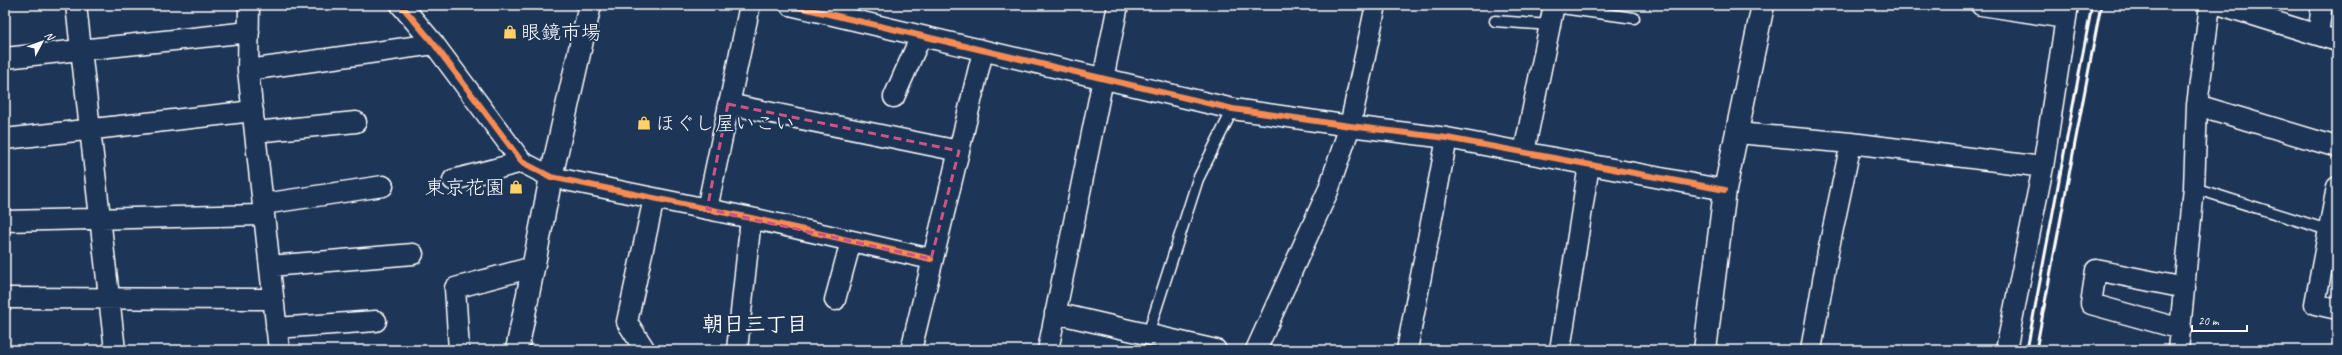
<svg xmlns="http://www.w3.org/2000/svg" width="2342" height="355" font-family="Caveat,'Klee One',sans-serif">
	<style>
		.lines { fill: none; stroke-linecap: round; stroke-linejoin: round }
		.lane-casing { stroke: #fff; stroke-width: 13 }
		.street-casing { stroke: #fff; stroke-width: 23 }
		.secondary-casing { stroke: #fff; stroke-width: 25 }
		.lane { stroke: #1d3557; stroke-width: 10 }
		.street { stroke: #1d3557; stroke-width: 20 }
		.secondary { stroke: #1d3557; stroke-width: 22 }
		.rail { stroke: #fff; stroke-width: 3 }
		.cycleway-casing { stroke: #1d3557; stroke-width: 8 }
		.cycleway { stroke: #f68b52; stroke-width: 6 }
		.marked { fill: none; stroke: #d15284; stroke-width: 3; stroke-dasharray: 8 5; stroke-linejoin: round }
		.labels { text-anchor: middle; dominant-baseline: central; stroke-width: 4; stroke-linejoin: round; paint-order: stroke }
		.poi-label { font-size: 20px; fill: #fff; stroke: #1d3557; text-anchor: start }
		.neighbourhood-label { font-size: 21px; font-weight: bold; fill: #fff; stroke: #1d3557 }
	</style>
	<rect width="100%" height="100%" fill="#1d3557"/>
	<filter id="ink" filterUnits="userSpaceOnUse"><feTurbulence type="fractalNoise" baseFrequency=".025" numOctaves="2"/><feDisplacementMap in="SourceGraphic" scale="8" xChannelSelector="R" yChannelSelector="G"/><feConvolveMatrix kernelMatrix="1 2 1 2 8 2 1 2 1" color-interpolation-filters="sRGB"/></filter>
	<g filter="url(#ink)">
		<g class="lines">
			<g class="lane-casing">
				<path id="lane" d="M1554,7L1634,18
					M1495,21L1550,25
					M2194,188L2331,231
					M1148,334L1198,179L1233,109"/>
			</g>
			<g class="street-casing">
				<path id="street" d="M76,5L115,350
					M249,5L248,70L279,350
					M401,5L434,44L522,162L551,177L751,218L931,259
					M790,5L1233,109L1350,126L1447,138L1725,190
					M1981,5L2065,18
					M2221,5L2337,41
					M2318,34L2322,5
					M5,58L249,32
					M248,70L434,44
					M894,97L921,36
					M728,104L959,151
					M2197,105L2337,147
					M255,132L356,122
					M1737,133L1851,143L2043,167
					M5,139L253,111
					M1524,152L1554,5
					M453,180L522,162
					M2337,187L2315,304L2337,309
					M263,204L383,186
					M707,209L750,5
					M5,221L264,215
					M270,266L413,254
					M5,298L273,299
					M835,300L851,241
					M1055,313L1216,350
					M276,328L376,321
					M2181,329L2091,304L2096,270L2185,288
					M459,350L455,288L533,267
					M645,350L627,322L654,198
					M737,350L751,218
					M911,350L983,51
					M1048,350L1118,5
					M1256,350L1328,191L1350,126L1376,5
					M1407,350L1447,138
					M1560,350L1589,165
					M1811,350L1828,252L1851,143
					M2006,350L2043,167L2068,5
					M2178,350L2194,188L2197,105L2210,5"/>
			</g>
			<g class="secondary-casing">
				<path id="secondary" d="M517,350L551,177L590,5
					M1705,350L1725,190L1763,5"/>
			</g>
			<use href="#lane" class="lane"/>
			<use href="#street" class="street"/>
			<use href="#secondary" class="secondary"/>
			<path class="rail" d="M2027,350L2092,5
				M2036,350L2101,5"/>
			<g class="cycleway-casing">
				<path id="cycleway" d="M401,5L434,44L522,162L551,177L751,218L931,259
					M790,5L1233,109L1350,126L1447,138L1725,190"/>
			</g>
			<use href="#cycleway" class="cycleway"/>
		</g>
	</g>
	<path class="marked" d="M728,104L959,151L931,259L707,209Z"/>
	<defs>
		<g id="shop-bare" transform="scale(1.08)"><path d="M-5-2.5h2.3a2.7 3.5 0 0 1 5.4 0H5L5.5 6h-11ZM-1.5-2.5h3a1.5 2.3 0 0 0-3 0Z" fill="#ffd166" stroke="#1d3557" stroke-width="2.5" paint-order="stroke"/></g>
	</defs>
	<g fill-rule="evenodd">
		<use href="#shop-bare" x="510" y="32"/>
		<use href="#shop-bare" x="644" y="123"/>
		<use href="#shop-bare" x="516" y="187"/>
	</g>
	<g class="labels">
		<g class="poi-label">
			<text x="521" y="32">眼鏡市場</text>
			<text x="655" y="123">ほぐし屋いこい</text>
			<text x="505" y="187" text-anchor="end">東京花園</text>
		</g>
		<g class="neighbourhood-label">
			<text x="755" y="324">朝日三丁目</text>
		</g>
	</g>
	<rect width="2342" height="355" fill="none" stroke="#1d3557" stroke-width="20"/>
	<rect x="10" y="10" width="2322" height="335" fill="none" stroke="#fff" stroke-width="1.5" filter="url(#ink)"/>
	<g transform="translate(42 42) rotate(49)" stroke="#1d3557" stroke-width="3" paint-order="stroke">
	<path d="M0-3L7 15L0 10L-7 15Z" fill="#ffffff"/>
	<text y="-6" font-size="11" font-weight="bold" text-anchor="middle" fill="#ffffff">N</text>
	</g>
	<path d="M2192 325v6h55v-6" fill="none" stroke="#ffffff" stroke-width="2"/>
	<text x="2198" y="325" font-size="12" fill="#ffffff" stroke="#1d3557" stroke-width="3" paint-order="stroke">20 m</text>
</svg>
